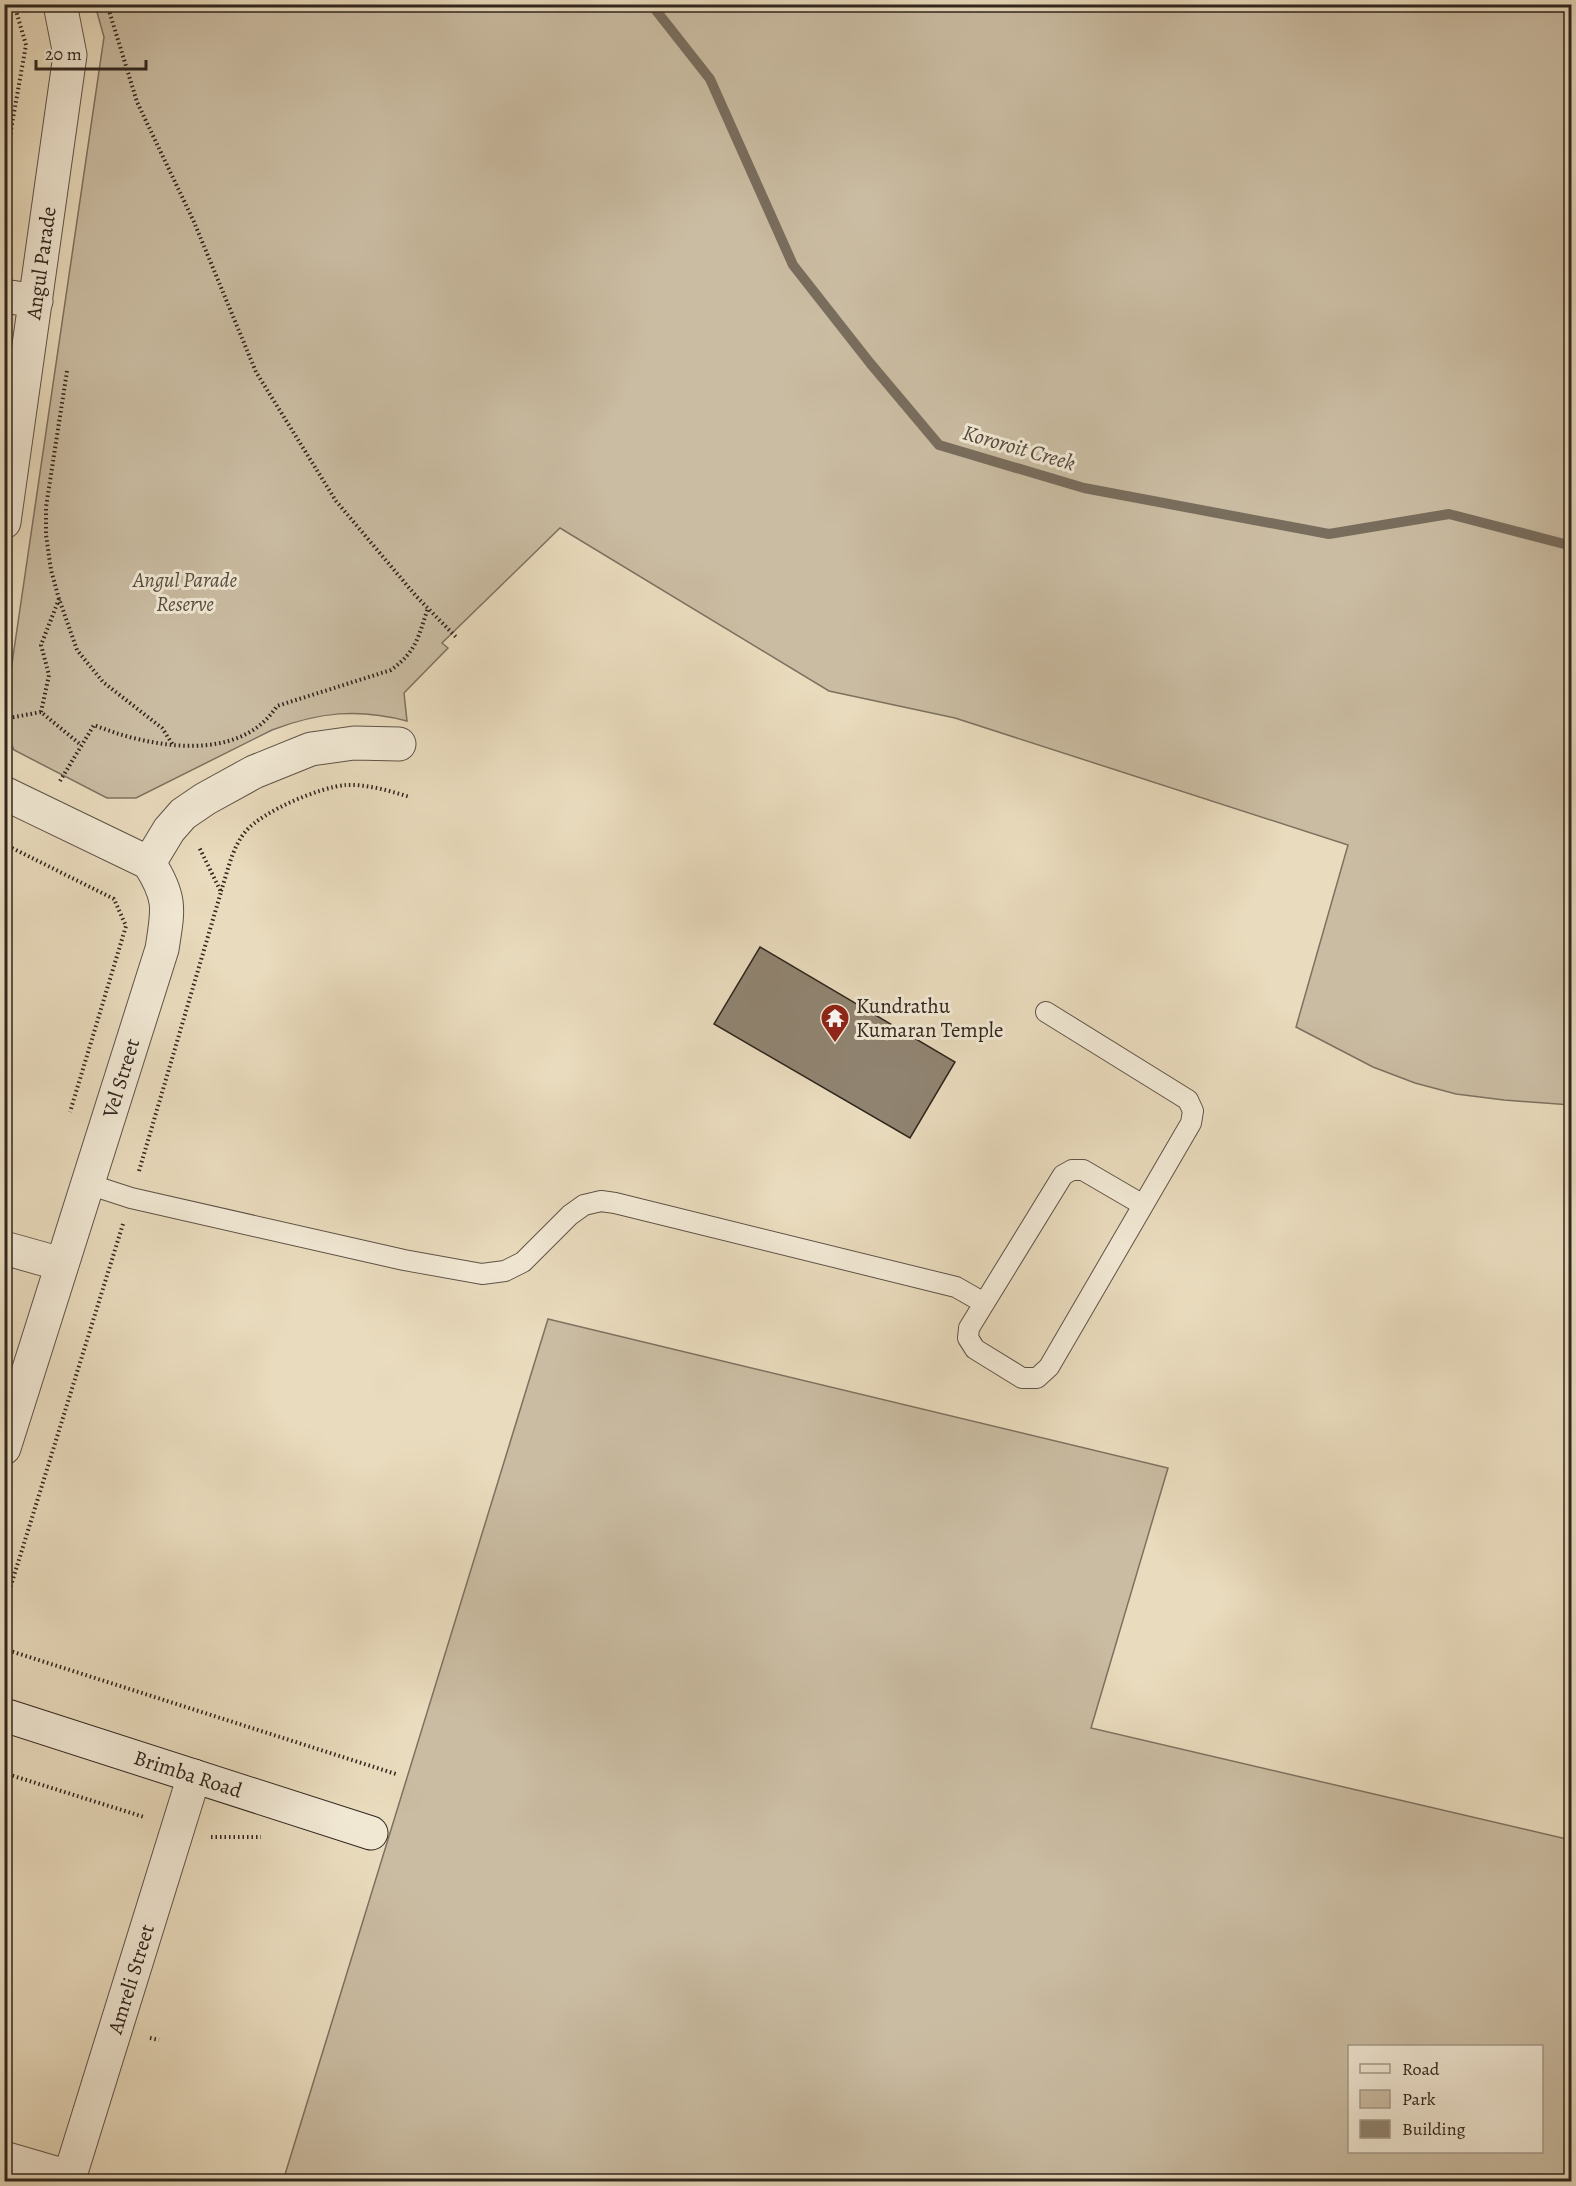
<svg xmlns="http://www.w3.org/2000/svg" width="1576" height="2186" font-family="Alegreya,serif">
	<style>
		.green { fill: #cabca2; stroke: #7d7160; stroke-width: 1.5; fill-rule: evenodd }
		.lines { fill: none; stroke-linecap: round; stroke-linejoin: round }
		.stream { stroke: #796d5d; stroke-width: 10 }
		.building { fill: #908471; stroke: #30261e; stroke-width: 1.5 }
		.lane-casing { stroke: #5e5346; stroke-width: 22 }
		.street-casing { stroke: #5e5346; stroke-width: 35 }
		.secondary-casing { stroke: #30261e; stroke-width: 35 }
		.path { stroke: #30261e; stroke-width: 4; stroke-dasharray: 1.5 3; stroke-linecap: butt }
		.lane { stroke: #f1e8d4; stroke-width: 20 }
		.street { stroke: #f1e8d4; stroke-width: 33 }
		.secondary { stroke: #f1e8d4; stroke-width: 33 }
		.labels { text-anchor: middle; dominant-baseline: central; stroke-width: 6; stroke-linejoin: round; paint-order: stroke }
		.street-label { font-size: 21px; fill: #30261e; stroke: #f1e8d4 }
		.park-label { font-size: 21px; font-style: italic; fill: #564c3f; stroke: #f1e8d4 }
		.poi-label { font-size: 21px; fill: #30261e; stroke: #f1e8d4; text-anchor: start }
		.water-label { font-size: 22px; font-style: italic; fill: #554a3e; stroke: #f1e8d4 }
	</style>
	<rect width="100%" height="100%" fill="#e9dbbd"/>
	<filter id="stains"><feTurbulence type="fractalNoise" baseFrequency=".00333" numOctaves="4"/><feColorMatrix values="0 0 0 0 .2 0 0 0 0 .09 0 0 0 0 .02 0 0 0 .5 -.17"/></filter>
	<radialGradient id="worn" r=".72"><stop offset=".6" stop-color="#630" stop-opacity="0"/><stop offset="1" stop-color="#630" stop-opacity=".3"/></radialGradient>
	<path class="green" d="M95,5H1571V1105L1504,1100L1456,1094L1415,1083L1373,1067L1296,1027L1348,845L955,718L829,691L560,528L442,643L448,648L404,693L407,721C359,708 319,712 272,730L136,798H107L14,750L5,730V711L104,37Z
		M548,1319L1168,1468L1091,1728L1571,1840V2181H283ZM1350,2046H1542V2152H1350Z"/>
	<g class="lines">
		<path class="stream" d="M651,4L710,79L793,265L870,363L939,445L1084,488L1329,534L1449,514L1572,546"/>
	</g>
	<path class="building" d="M760,947L955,1062L910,1138L714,1024Z"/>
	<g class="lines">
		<g class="lane-casing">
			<path id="lane" d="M1046,1012L1188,1100L1193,1111L1191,1123L1049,1367L1037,1378H1022L975,1349L968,1338L969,1328L1063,1175L1072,1170H1083L1143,1205
				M88,1184L131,1198L404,1260L482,1274L505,1271L523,1262L570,1215L584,1205L601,1201L615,1203L956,1287L984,1303"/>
		</g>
		<g class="street-casing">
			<path id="street" d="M4,296L36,301
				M4,522L70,55L60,4
				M4,793L149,863C172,899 168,910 162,949L4,1448
				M149,863L169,830L183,814L205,799L254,772L311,749L354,743L399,744
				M4,1248L61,1264
				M4,2158L69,2177
				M68,2182L194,1776"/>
		</g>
		<g class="secondary-casing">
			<path id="secondary" d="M4,1715L371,1833"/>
		</g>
		<path class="path" d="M107,4L137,102L194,222L256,372L336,501L416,596L456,637
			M4,169L26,45L14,4
			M67,371L46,507V535L51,570L59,599L77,650L103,682L162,728L173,745
			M41,712L49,675L41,645L59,599
			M4,719L41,712L81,745
			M60,781L94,725C148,747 239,765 277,706L391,670C417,651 418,637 428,608
			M4,844L114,899L126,926L70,1112
			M221,891C228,871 232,847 246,831C263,811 320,787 346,785C367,784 390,791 410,797
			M139,1171L221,892L199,847
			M4,1608L123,1224
			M4,1649L396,1774
			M4,1773L144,1817
			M211,1837H261
			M150,2038L159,2040"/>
		<use href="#lane" class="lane"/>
		<use href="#street" class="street"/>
		<use href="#secondary" class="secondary"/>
	</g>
	<defs>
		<g id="temple-pin" transform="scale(1.5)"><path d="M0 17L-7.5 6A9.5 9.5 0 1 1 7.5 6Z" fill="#8f2418" stroke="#f1e8d4"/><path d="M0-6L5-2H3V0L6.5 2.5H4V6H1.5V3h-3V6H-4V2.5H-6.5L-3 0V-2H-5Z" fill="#fff"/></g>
	</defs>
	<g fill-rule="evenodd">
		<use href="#temple-pin" x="835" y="1018"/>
	</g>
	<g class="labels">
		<g class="street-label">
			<text transform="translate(41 263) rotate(-82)">Angul Parade</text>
			<text transform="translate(121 1078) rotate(-73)">Vel Street</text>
			<text transform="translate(188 1774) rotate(18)">Brimba Road</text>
			<text transform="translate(131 1979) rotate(-73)">Amreli Street</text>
		</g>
		<g class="park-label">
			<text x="185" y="580">Angul Parade<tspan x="185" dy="24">Reserve</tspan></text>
		</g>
		<g class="poi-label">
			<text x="856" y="1006">Kundrathu<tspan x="856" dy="24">Kumaran Temple</tspan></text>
		</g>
		<g class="water-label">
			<text transform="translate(1019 448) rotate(16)">Kororoit Creek</text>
		</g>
	</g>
	<rect width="1576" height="2186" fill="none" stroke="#e9dbbd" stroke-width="24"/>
	<rect x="6" y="6" width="1564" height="2174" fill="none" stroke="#30261e" stroke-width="3"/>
	<rect x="12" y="12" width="1552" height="2162" fill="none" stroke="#30261e" stroke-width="1.5"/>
	<rect x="1348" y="2045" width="195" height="108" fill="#f1e8d4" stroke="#a49a8b" stroke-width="1.5"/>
	<rect x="1360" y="2064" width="30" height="9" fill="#f1e8d4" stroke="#a49a8b" stroke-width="1.5"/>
	<text x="1402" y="2075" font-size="18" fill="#30261e">Road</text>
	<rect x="1360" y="2090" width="30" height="18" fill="#cabca2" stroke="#a49a8b" stroke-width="1.5"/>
	<text x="1402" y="2105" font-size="18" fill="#30261e">Park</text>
	<rect x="1360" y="2120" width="30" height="18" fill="#908471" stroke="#a49a8b" stroke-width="1.5"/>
	<text x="1402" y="2135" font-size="18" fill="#30261e">Building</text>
	<path d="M36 60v9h110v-9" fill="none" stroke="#30261e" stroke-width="3"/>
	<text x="45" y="60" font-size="18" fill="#30261e" stroke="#f1e8d4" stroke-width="4.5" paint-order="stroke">20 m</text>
	<rect width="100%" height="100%" filter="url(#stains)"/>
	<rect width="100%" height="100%" fill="url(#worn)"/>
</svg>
